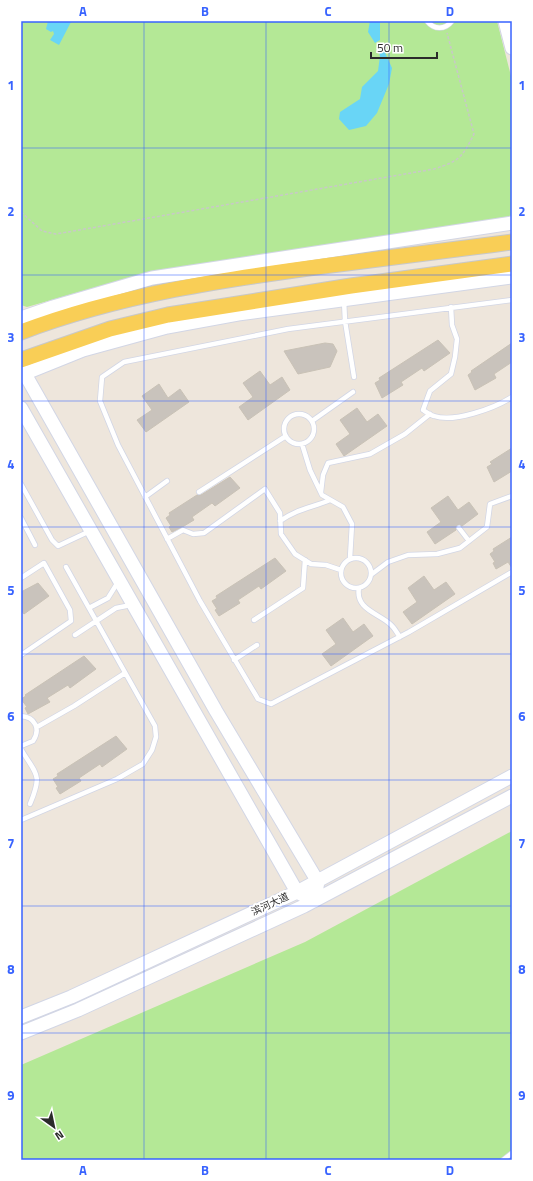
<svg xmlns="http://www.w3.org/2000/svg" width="533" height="1181" font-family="'Titillium Web','Noto Sans SC',sans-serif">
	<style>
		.green { fill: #b4e896 }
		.water { fill: #69d5f6 }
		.building { fill: #c9c3bc; stroke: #c9c2b6 }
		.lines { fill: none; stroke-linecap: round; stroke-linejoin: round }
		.lane-casing { stroke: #d2d6e5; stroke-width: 6 }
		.secondary-casing { stroke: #d2d6e5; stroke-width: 15 }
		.primary-casing { stroke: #c8c8c8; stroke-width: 17 }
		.path { stroke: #c8c8c8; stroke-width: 1.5; stroke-dasharray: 3 2; stroke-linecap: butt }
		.lane { stroke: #fff; stroke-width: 4.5 }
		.secondary { stroke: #fff; stroke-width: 13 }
		.primary { stroke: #f9ce56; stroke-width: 15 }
		.grid { fill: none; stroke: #3863ff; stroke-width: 1; stroke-opacity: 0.55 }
		.labels { text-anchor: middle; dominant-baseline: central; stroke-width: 4; stroke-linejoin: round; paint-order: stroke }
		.street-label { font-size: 10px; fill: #2b2b2b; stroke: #fff }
		.neatline { fill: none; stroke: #3863ff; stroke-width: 1.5 }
		.grid-label { font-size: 13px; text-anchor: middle; font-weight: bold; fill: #3863ff }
	</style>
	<rect width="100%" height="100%" fill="#eee6dc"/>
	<path class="green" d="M21,21H497L512,80V216L142,274L27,307L21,305Z
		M512,831V1160H21V1065L305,942Z"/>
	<path class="water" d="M48,21L71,22L59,45L50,40L54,34L53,31L51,32L46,29Z
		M370,21H380V40L375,43L368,32Z
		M382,46L392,68L389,84L377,113L366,126L349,130L339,119L340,112L360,99L362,87L378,71L380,56L378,49Z"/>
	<path class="building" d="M438,340L450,353L424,371L422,368L401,382L403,385L382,398L375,383L380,380L379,378Z
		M325,343L333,344L337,351L330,367L298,374L284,351Z
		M512,343V362L494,374L496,378L475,390L468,375L472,372L471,371Z
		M260,371L270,385L282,377L290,390L248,420L239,407L253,397L243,383Z
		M159,384L168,398L180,389L189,402L146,432L137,420L152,410L142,396Z
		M357,408L367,422L378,414L387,426L344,456L336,444L350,434L340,420Z
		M512,448V471L494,482L487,467L492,464L490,462Z
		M230,477L240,488L215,506L212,503L192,517L194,520L184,526L172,532L169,527L171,526L166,518L170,515L169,513L197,495H201Z
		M448,496L458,510L469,502L478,514L462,526L457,525L456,530L435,544L427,532L441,522L431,508Z
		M512,537V568L508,562L496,569L493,563L495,562L490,554L494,551L493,549Z
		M275,558L286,571L261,589L259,586L238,600L240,603L219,616L215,610L217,609L212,601L217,598L216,596Z
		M424,576L434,590L446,582L455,594L412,624L403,612L417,602L408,588Z
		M38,583L49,596L24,614L21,610V592Z
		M343,618L353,632L364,624L373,636L331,666L322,654L336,644L326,630Z
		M84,656L96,669L70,688L68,685L47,698L50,702L28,714L25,708L27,707L21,699L26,696L25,695Z
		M116,736L127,749L102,767L100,764L79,778L81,781L60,794L56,788L58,787L53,779L58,776L57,774Z"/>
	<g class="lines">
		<g class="lane-casing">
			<path id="lane" d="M427,21C434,30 445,30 452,21
				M344,300L345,321L354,377
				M512,300L288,329L124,362L102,377L100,401L118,445L200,601L258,699L271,704L409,632L512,572
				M451,307L452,325L457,339L455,357L451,374L430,391L423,410C426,412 430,415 434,416C454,423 495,408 512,397
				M284 429a15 15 0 1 1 30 0a15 15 0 1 1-30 0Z
				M312,421L353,392
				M302,444L310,470L322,495L343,507L352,524L350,558
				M21,484L52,540L58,546L90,531
				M199,492L286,436
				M321,492L323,475L328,463L370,454L405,434L430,414
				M145,497L167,481
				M21,518L35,545
				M280,521C299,508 311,508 330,500
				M459,528L469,541
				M167,539L183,530L193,534L204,533L265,489L280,513L281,534L295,554L311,564L326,565L341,570
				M341 573a15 15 0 1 1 30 0a15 15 0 1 1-30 0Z
				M372,574L388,562L408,555L437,554L460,548L487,527L490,504L512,496
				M21,578L44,563L70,610L71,621L21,655
				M359,588C355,609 378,613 390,624C394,627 397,633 400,637
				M89,608L108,598L118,582
				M254,620L303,588L305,560
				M75,635L116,608L131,605
				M234,660L257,645
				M21,716C35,717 41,729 33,741L21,746
				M37,727L74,706L125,673
				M21,749C36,775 43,773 30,804
				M21,820L117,779L143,764L152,750L156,737L155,726L66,567
				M503,1160L512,1153"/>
		</g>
		<g class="secondary-casing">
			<path id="secondary" d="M505,21L512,48
				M21,318L53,307L152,278L512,223
				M21,367L216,711L318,882L314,901L297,892L21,408
				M21,375L83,350L167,327L238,314L512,277
				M21,1017L71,997L297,892L512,776
				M21,1033L78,1010L304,906L512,796"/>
		</g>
		<g class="primary-casing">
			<path id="primary" d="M21,332C121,294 226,279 331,265C392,257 452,250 512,242
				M21,360L110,329L168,315L351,286L512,264"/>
		</g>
		<path class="path" d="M21,212L42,231L56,234L434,169C459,161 462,158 474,134L447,33"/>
		<use href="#lane" class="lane"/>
		<use href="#secondary" class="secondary"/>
		<use href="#primary" class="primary"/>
	</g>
	<path class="grid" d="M144,21V1160M266,21V1160M389,21V1160M21,148H512M21,275H512M21,401H512M21,527H512M21,654H512M21,780H512M21,906H512M21,1033H512"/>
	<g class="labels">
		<g class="street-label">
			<text transform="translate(270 904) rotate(-25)">滨河大道</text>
		</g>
	</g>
	<rect width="533" height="1181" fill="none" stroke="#ffffff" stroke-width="44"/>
	<g transform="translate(54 1127) rotate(147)" stroke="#ffffff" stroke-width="3" paint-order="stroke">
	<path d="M0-3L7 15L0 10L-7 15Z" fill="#2b2b2b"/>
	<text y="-6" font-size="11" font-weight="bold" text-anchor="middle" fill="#2b2b2b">N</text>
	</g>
	<path d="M371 52v6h66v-6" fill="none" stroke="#2b2b2b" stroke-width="2"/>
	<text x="377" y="52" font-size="12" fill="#2b2b2b" stroke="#ffffff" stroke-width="3" paint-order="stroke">50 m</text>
	<rect x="22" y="22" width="489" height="1137" class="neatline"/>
	<g class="grid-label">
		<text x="83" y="16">A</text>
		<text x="205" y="16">B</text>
		<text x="328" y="16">C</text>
		<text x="450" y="16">D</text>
		<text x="11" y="90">1</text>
		<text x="522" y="90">1</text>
		<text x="11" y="216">2</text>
		<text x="522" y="216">2</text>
		<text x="11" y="342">3</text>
		<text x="522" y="342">3</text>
		<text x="11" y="469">4</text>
		<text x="522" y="469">4</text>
		<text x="11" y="595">5</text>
		<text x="522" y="595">5</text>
		<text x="11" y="721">6</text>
		<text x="522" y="721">6</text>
		<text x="11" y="848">7</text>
		<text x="522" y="848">7</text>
		<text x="11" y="974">8</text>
		<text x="522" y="974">8</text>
		<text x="11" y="1100">9</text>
		<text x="522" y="1100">9</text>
		<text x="83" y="1175">A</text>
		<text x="205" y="1175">B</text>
		<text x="328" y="1175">C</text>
		<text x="450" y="1175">D</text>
	</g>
</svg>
